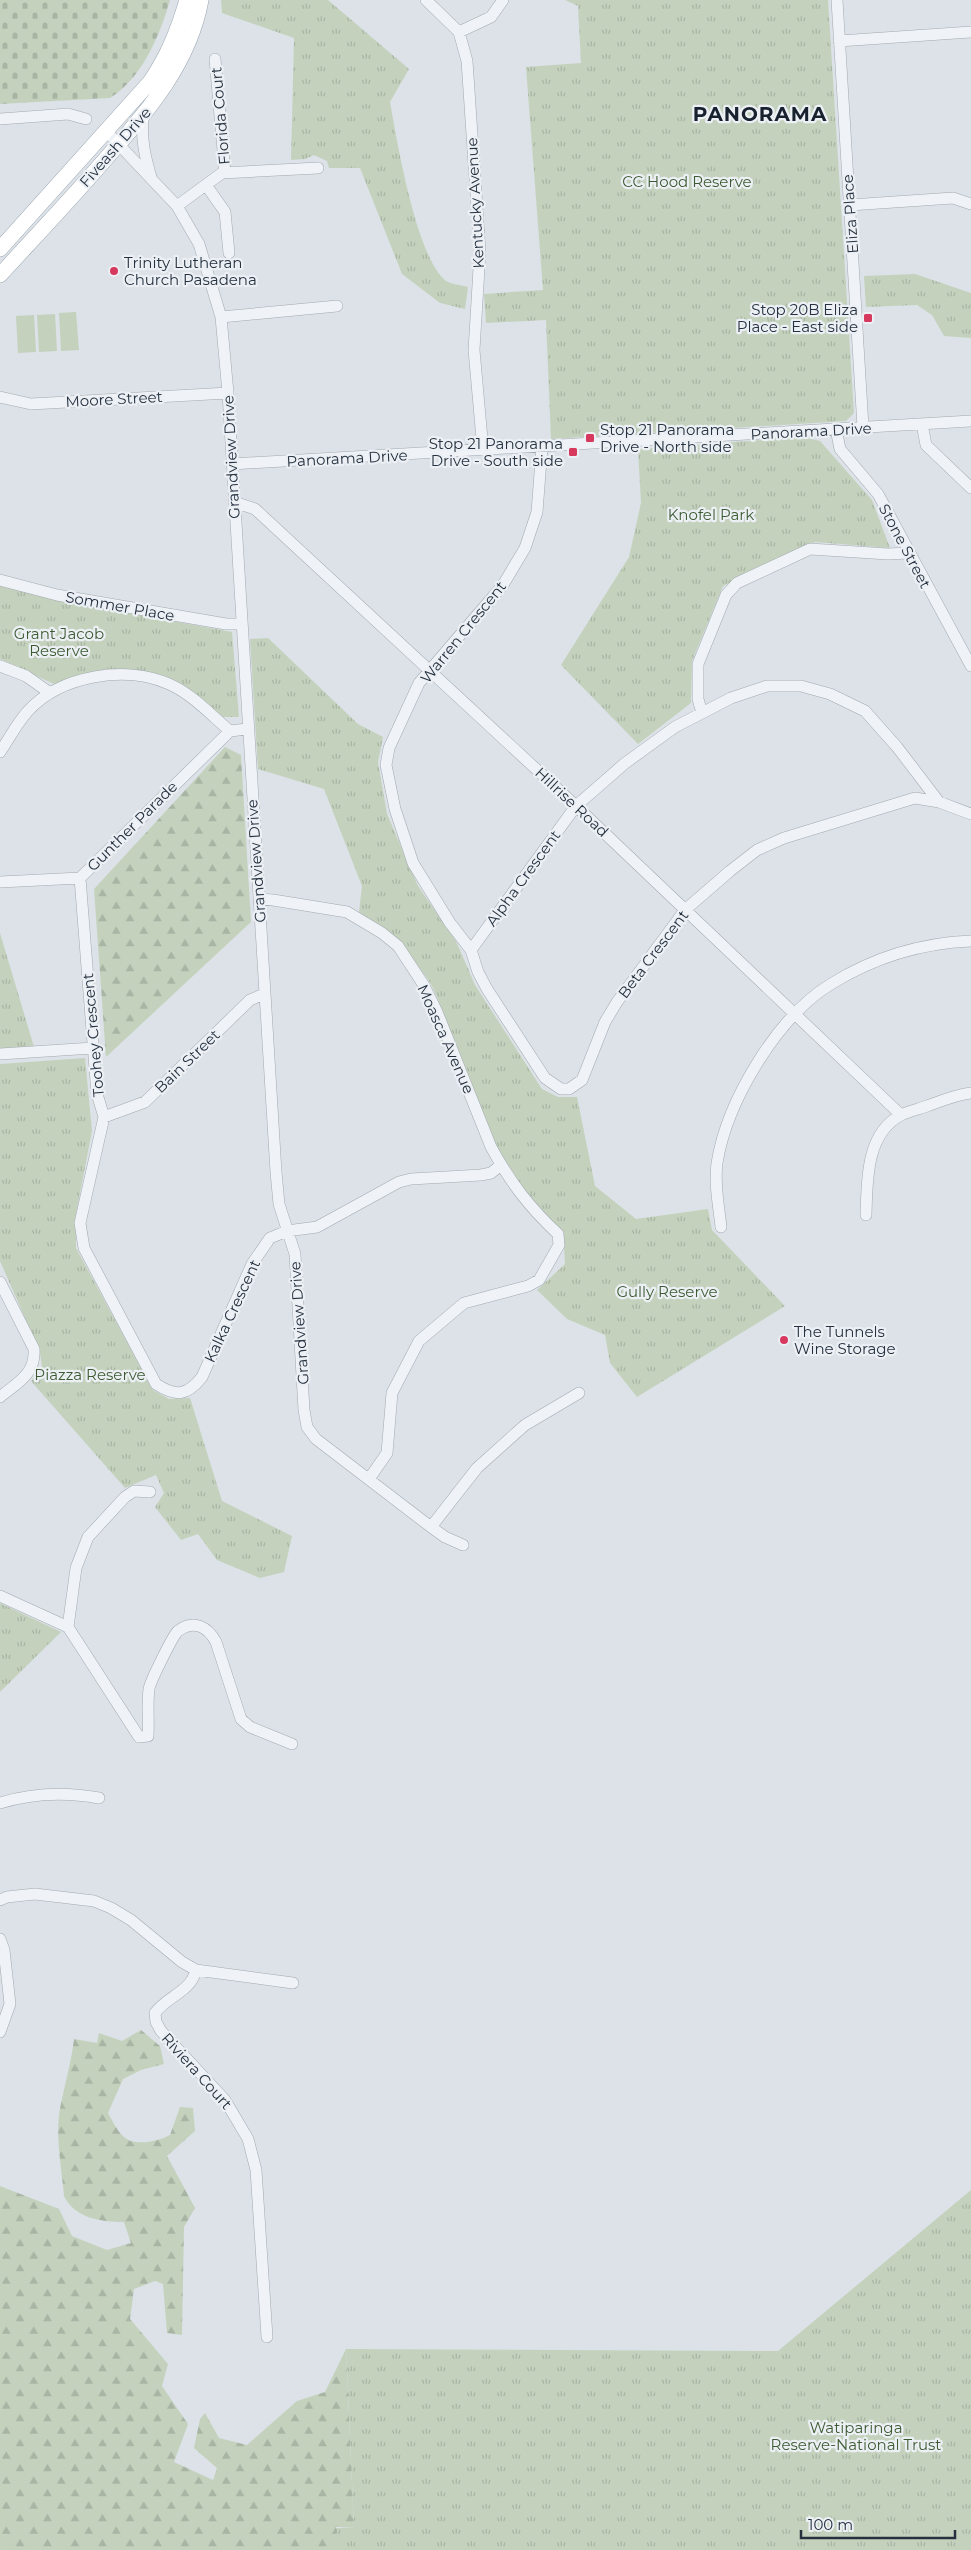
<svg xmlns="http://www.w3.org/2000/svg" width="971" height="2550" font-family="Montserrat,sans-serif">
	<style>
		.grass { fill: url(#grass-tufts) }
		.forest { fill: url(#forest-firs) }
		.cemetery { fill: url(#cemetery-stones) }
		.pitch { fill: #c4d2bd }
		.lines { fill: none; stroke-linecap: round; stroke-linejoin: round }
		.minor-casing { stroke: #a1a9b1; stroke-width: 12 }
		.major-casing { stroke: #9ba7b4; stroke-width: 16 }
		.minor { stroke: #eff2f6; stroke-width: 11 }
		.major { stroke: #fff; stroke-width: 15 }
		.poi-dot { fill: #d6385e; stroke: #ecf0f5; stroke-width: 2 }
		.labels { text-anchor: middle; dominant-baseline: central; stroke-width: 4.5; stroke-linejoin: round; paint-order: stroke }
		.street-label { font-size: 15px; fill: #25313f; stroke: #ecf0f5 }
		.park-label { font-size: 15px; fill: #3d5b32; stroke: #ecf0f5 }
		.poi-label { font-size: 15px; fill: #25313f; stroke: #ecf0f5; text-anchor: start }
		.district-label { font-size: 20px; font-weight: bold; letter-spacing: 1px; fill: #18222f; stroke: #ecf0f5 }
	</style>
	<defs>
		<pattern id="grass-tufts" width="24" height="20" patternUnits="userSpaceOnUse" patternTransform="scale(1.25)"><rect width="24" height="20" fill="#c4d2bd"/><path d="M3 7l-1-3M5 7V3M7 7l1-3M15 17l-1-3M17 17v-4M19 17l1-3" fill="none" stroke="#a8b5a4"/></pattern>
		<pattern id="forest-firs" width="22" height="20" patternUnits="userSpaceOnUse" patternTransform="scale(1.25)"><rect width="22" height="20" fill="#c4d2bd"/><path d="M5 1l3.5 6h-7zM16 11l3.5 6h-7z" fill="#a8b5a4"/></pattern>
		<pattern id="cemetery-stones" width="16" height="16" patternUnits="userSpaceOnUse" patternTransform="scale(1.25)"><rect width="16" height="16" fill="#c4d2bd"/><path d="M2 7V4a2 2 0 0 1 4 0v3zM10 15v-3a2 2 0 0 1 4 0v3z" fill="#a8b5a4"/></pattern>
	</defs>
	<rect width="100%" height="100%" fill="#dce2e7"/>
	<path class="grass" d="M221,0H328L409,69L390,102C397,141 416,257 446,281C451,284 461,285 468,287L465,309L440,303L402,274L360,168H329L327,161L314,155L305,159L291,160L294,38L222,13Z
		M565,0H828L854,413L846,421L551,439L546,320L486,323L484,294L543,290L526,67L581,63L578,6Z
		M915,274L971,293V338L944,336L932,315L917,305L866,307L864,276Z
		M802,437L820,441L872,500L890,548L815,542L723,586L692,661L691,703L638,744L561,665L629,557L641,503L638,449Z
		M0,585L53,599L232,632L239,717H221L172,680L99,672L54,684L0,659Z
		M268,638L358,724L383,737L378,762L387,814L418,886L456,941L475,985L542,1089L558,1097H577L595,1186L636,1219L708,1209L712,1230L785,1306L637,1397L610,1363L605,1335L567,1319L537,1290L565,1264L563,1231C491,1173 482,1103 447,1023C441,1009 436,991 427,978C408,951 385,931 359,912L362,886L324,789L258,769L250,639Z
		M0,933L34,1047L0,1050Z
		M85,1058L92,1131L76,1214V1248L153,1390L169,1399L190,1398L222,1501L292,1536L284,1572L260,1578L217,1560L198,1534L181,1540L155,1507L164,1493L156,1475L125,1488L31,1381L42,1367L40,1352L0,1261V1064Z
		M0,1603L61,1632L0,1692Z
		M971,2190V2550H0L354,2527L346,2349L778,2351Z"/>
	<path class="forest" d="M225,747L241,755L251,922L106,1057L94,889Z
		M141,2030L160,2046L164,2064L141,2070L123,2079L108,2113C112,2120 117,2131 124,2137C135,2147 159,2141 170,2135L180,2107L193,2108L195,2131L167,2156L195,2208L184,2227L182,2335L167,2333L163,2284L155,2281L134,2289L130,2319L168,2364L162,2386L188,2424L174,2462L213,2480L217,2468L194,2448L200,2419L205,2413L219,2438L247,2445L297,2401L325,2392L346,2349L354,2527H336L337,2550H0V2186L59,2209L72,2236L107,2250L131,2243L124,2222C103,2222 75,2219 64,2196C62,2170 56,2142 59,2115C63,2090 71,2065 74,2039L97,2043L99,2033L122,2041Z"/>
	<path class="cemetery" d="M0,0H170C160,35 142,78 110,98L0,104Z"/>
	<path class="pitch" d="M76,312L79,350L61,351L59,313Z
		M55,314L57,351L39,352L37,315Z
		M34,315L36,352L18,353L16,316Z"/>
	<g class="lines">
		<g class="minor-casing">
			<path id="minor" d="M426,0L459,32L467,61L480,252L474,350L483,450
				M837,0L863,427
				M459,32L491,17L503,0
				M839,41L971,32
				M215,59L225,173
				M143,118C141,139 145,157 151,177
				M0,119L68,114L86,119
				M107,132L177,206L199,244L221,317L228,393L276,1172L279,1204L295,1254L304,1410L307,1427L316,1439L431,1527L445,1537L463,1545
				M206,185L225,212L229,253
				M850,205L953,198L971,204
				M177,206L222,173L318,168
				M221,317L337,306
				M0,397L31,404L228,393
				M922,424L926,445L971,488
				M836,429L840,449L878,494L971,666
				M542,447L537,512L525,548L503,585L419,683L389,748L386,765L395,809L413,863L450,923L471,950L478,972L487,989L545,1078L561,1089H569L582,1080L605,1022L617,1002L685,910L730,871L757,850L784,838L915,798L939,802L971,814
				M232,464L971,421
				M234,502L255,509L576,806L901,1115
				M0,580L57,595L226,624H242
				M0,666L26,676L50,693
				M702,713L698,699V664L726,595L737,583L810,549L888,554L908,553
				M0,752C9,739 17,723 28,711C61,675 126,665 169,684C192,694 211,715 230,731
				M80,878L97,1094L104,1117L80,1223L84,1248L156,1384C176,1397 187,1396 202,1377L252,1264L270,1238L287,1231L317,1227L399,1182L411,1179L481,1175L491,1173L501,1165
				M0,882L80,878L230,731L247,729
				M259,899L273,900L347,912L382,933L398,946L423,984L437,1012L491,1147C510,1182 529,1207 558,1234L559,1245L539,1280L528,1286L464,1303L419,1341L392,1393L387,1453L369,1479
				M471,950L576,806L624,764L675,727L731,698L767,686H801L830,694L865,711L897,747L939,802
				M0,1054L93,1048
				M104,1117L145,1102L250,1000L264,994
				M866,1215C867,1181 866,1133 901,1115C909,1111 919,1109 927,1106C941,1101 955,1095 971,1093
				M721,1227C719,1207 714,1184 717,1163C727,1101 777,1017 831,984C873,958 922,943 971,941
				M0,1282L34,1349C36,1374 17,1383 0,1397
				M431,1527L477,1468L525,1425L579,1393
				M0,1596L68,1627L139,1737L148,1736C149,1721 147,1704 149,1689C150,1682 173,1635 178,1631C194,1619 208,1627 216,1642L241,1719L250,1727L292,1744
				M68,1627L76,1568L88,1537L125,1497L134,1491L150,1492
				M0,1803C32,1793 67,1792 99,1798
				M0,1900L7,1897L35,1894L94,1901L111,1908L131,1920L182,1962L196,1970L293,1983
				M0,1939L4,1950L10,2004L0,2032
				M196,1970C191,1992 167,1996 155,2013L156,2022L161,2031L225,2100L248,2139L256,2170L267,2337"/>
		</g>
		<g class="major-casing">
			<path id="major" d="M0,249L150,82C168,56 178,30 187,0
				M0,275C34,238 69,201 102,163C145,114 189,66 201,0"/>
		</g>
		<use href="#minor" class="minor"/>
		<use href="#major" class="major"/>
	</g>
	<g class="poi-dot">
		<circle cx="114" cy="271" r="5"/>
		<rect x="863" y="313" width="10" height="10" rx="2.5"/>
		<rect x="585" y="433" width="10" height="10" rx="2.5"/>
		<rect x="568" y="447" width="10" height="10" rx="2.5"/>
		<circle cx="784" cy="1340" r="5"/>
	</g>
	<g class="labels">
		<g class="street-label">
			<text transform="translate(220 116) rotate(-95)">Florida Court</text>
			<text transform="translate(115 147) rotate(-49)">Fiveash Drive</text>
			<text transform="translate(475 203) rotate(-93)">Kentucky Avenue</text>
			<text transform="translate(850 214) rotate(-94)">Eliza Place</text>
			<text transform="translate(114 399) rotate(-3)">Moore Street</text>
			<text transform="translate(811 431) rotate(-3)">Panorama Drive</text>
			<text transform="translate(231 457) rotate(-93)">Grandview Drive</text>
			<text transform="translate(347 458) rotate(-3)">Panorama Drive</text>
			<text transform="translate(905 546) rotate(62)">Stone Street</text>
			<text transform="translate(120 606) rotate(10)">Sommer Place</text>
			<text transform="translate(463 632) rotate(-51)">Warren Crescent</text>
			<text transform="translate(572 802) rotate(43)">Hillrise Road</text>
			<text transform="translate(132 826) rotate(-45)">Gunther Parade</text>
			<text transform="translate(256 861) rotate(-94)">Grandview Drive</text>
			<text transform="translate(523 878) rotate(-54)">Alpha Crescent</text>
			<text transform="translate(653 954) rotate(-53)">Beta Crescent</text>
			<text transform="translate(93 1035) rotate(-95)">Toohey Crescent</text>
			<text transform="translate(446 1039) rotate(66)">Moasca Avenue</text>
			<text transform="translate(187 1061) rotate(-44)">Bain Street</text>
			<text transform="translate(232 1311) rotate(-65)">Kalka Crescent</text>
			<text transform="translate(299 1323) rotate(-94)">Grandview Drive</text>
			<text transform="translate(197 2071) rotate(48)">Riviera Court</text>
		</g>
		<g class="park-label">
			<text x="687" y="181">CC Hood Reserve</text>
			<text x="711" y="514">Knofel Park</text>
			<text x="59" y="633">Grant Jacob<tspan x="59" dy="17">Reserve</tspan></text>
			<text x="667" y="1291">Gully Reserve</text>
			<text x="90" y="1374">Piazza Reserve</text>
			<text x="856" y="2427">Watiparinga<tspan x="856" dy="17">Reserve-National Trust</tspan></text>
		</g>
		<g class="poi-label">
			<text x="124" y="262">Trinity Lutheran<tspan x="124" dy="17">Church Pasadena</tspan></text>
			<text x="858" y="309" text-anchor="end">Stop 20B Eliza<tspan x="858" dy="17">Place - East side</tspan></text>
			<text x="600" y="429">Stop 21 Panorama<tspan x="600" dy="17">Drive - North side</tspan></text>
			<text x="563" y="443" text-anchor="end">Stop 21 Panorama<tspan x="563" dy="17">Drive - South side</tspan></text>
			<text x="794" y="1331">The Tunnels<tspan x="794" dy="17">Wine Storage</tspan></text>
		</g>
		<g class="district-label">
			<text x="760" y="114">PANORAMA</text>
		</g>
	</g>
	<path d="M801 2530v8h154v-8" fill="none" stroke="#25313f" stroke-width="2.5"/>
	<text x="808" y="2530" font-size="15" fill="#25313f" stroke="#ecf0f5" stroke-width="4" paint-order="stroke">100 m</text>
</svg>
